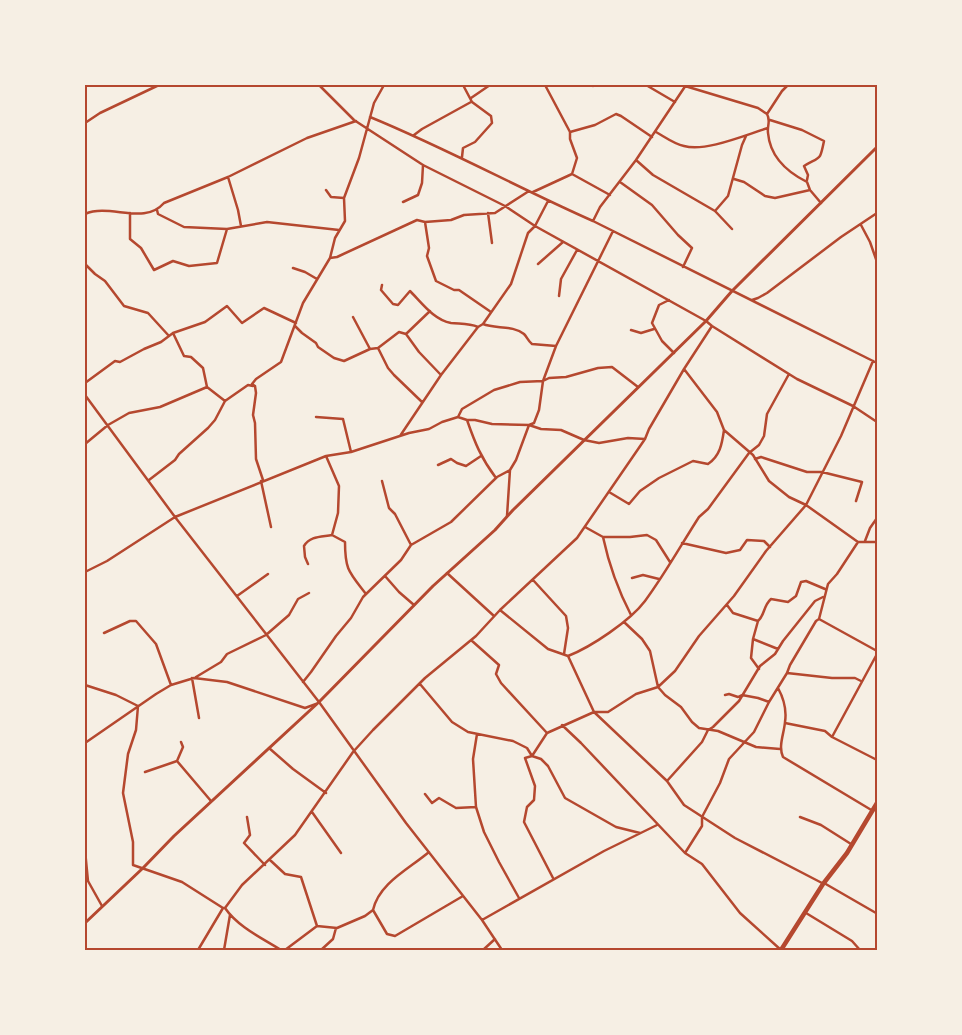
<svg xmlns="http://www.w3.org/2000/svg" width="962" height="1035" font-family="Inter,sans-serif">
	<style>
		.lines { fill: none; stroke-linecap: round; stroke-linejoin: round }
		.minor { stroke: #b5482f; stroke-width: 2.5 }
		.tertiary { stroke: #b5482f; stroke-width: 3 }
		.primary { stroke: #b5482f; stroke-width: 4.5 }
		.neatline { fill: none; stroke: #b5482f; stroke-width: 2 }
	</style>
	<rect width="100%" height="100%" fill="#f6efe4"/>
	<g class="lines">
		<path class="minor" d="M319,85L354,120L423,165L505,206L535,226L706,321L712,326L797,379L853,406L877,422
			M545,85L570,132V139L577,158L572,174
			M646,85L675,102
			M788,85L782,91L767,114C771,121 767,125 768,133C770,156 787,172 807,182L810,190L821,203
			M593,86L595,85
			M685,86L758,108L767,114
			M471,98L490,85
			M370,117C446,148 518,188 593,221L877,363
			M770,120L802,130L824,141C820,161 821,156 804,166L808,175L807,180
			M85,123L100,113L159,85
			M570,132L595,125L616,114L621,116L652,137
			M656,132C665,137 674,144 684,146C706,152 745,135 768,128
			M414,135L422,129L471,102
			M462,157L463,148L475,142L492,123L491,116L472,102L463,85
			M636,160L653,175L715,211L732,229
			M228,177L238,210L241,226
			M734,179L744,182L765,196L775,198L810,190
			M620,182L652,205L678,235L692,248L683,267
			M326,190L331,197L344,198
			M533,192L572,174L610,195
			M403,202L418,195L422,183L423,165
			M157,210L158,214L184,227L227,229L267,222L339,230
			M715,211L728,196L742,145L746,136
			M130,213V239L141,248L154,270L173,261L189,266L217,263L227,229
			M488,213L492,243
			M85,214C110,203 144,226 164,203L228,177L307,138L356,121
			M593,221L600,207L636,160L686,85
			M425,222L429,248L427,256L436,281L454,290H459L491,312
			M861,225L870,242L877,262
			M330,258L337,257L417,220L425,222L451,220L464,215L495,213L529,191
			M85,264L95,274L105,281L124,306L148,313L169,336
			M538,264L563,242
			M293,268L305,272L317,279
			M382,285L381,290L393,304L398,305L410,291C422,303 434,320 451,323C461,324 469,323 478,327
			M559,296L561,279L577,250
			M669,300L659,305L652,323L662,341L674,353
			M752,300L758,298L767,293L841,237L877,213
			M353,317L370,349
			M483,324C495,329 513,325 524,334C527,337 528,341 532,344L556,346
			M295,326L302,333L316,343L318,347L334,358L344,361L370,349L378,348L399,332L406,334L430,311
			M631,330L641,333L654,329
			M173,333L184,356L191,357L203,368L207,387
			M406,334L419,352L441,375
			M378,348L388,368L394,375L422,402
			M684,369L717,412L724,430L753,455L769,481L789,497L806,505L858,542H877
			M85,383L115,361L120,362L144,349L161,342L173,333L205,322L227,306L242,323L264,308L296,323
			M85,395L175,517L319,702L406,823L482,920L502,950
			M316,417L343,419L351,452
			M458,417L467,420H475L492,424L529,425L541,429L561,430L584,440L599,443L628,438L645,439
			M467,420C475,443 481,458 496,478
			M400,436L441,375L478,327L483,324L511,284L528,233L535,226L548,201
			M85,444L108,425L129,413L160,407L207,387L225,401
			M326,456L339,486L338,513L332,535L345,542C345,570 349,572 366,594
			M755,459L761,457L807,472H822L862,482L856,501
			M438,465L451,459L457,463L466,466L481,456
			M149,480L175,460L179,454L208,428L215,420L225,401L248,385L253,386
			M263,480L256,459L255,423L253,415L256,393L255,386L252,384L256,379L281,362L303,303L330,258L335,238L345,221L344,198L359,158L374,103L384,85
			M261,481L271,527
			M382,481L389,508L395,514L411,545
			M609,492L629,504L640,491L659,478L693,461L708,464C720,456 722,444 724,430
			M507,516L510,470L516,460L529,425L534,423L539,410L543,381L556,346L613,231
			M585,527L603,537C609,565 618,590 631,615
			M603,537H630L647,535L656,540L670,562
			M865,541L870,528L877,518
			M682,543L726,553L740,550L747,540L764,541L770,547
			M308,564L305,557L304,546C310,536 321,537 332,535
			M85,572L107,561L175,517L326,456L351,452L409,433L429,429L442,422L458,417L462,409L494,390L520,382L543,381L549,378L566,377L598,368L612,367L638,387
			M447,573L494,616
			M385,576L399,592L414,605
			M632,578L643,575L659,579
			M533,580L566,616L568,628L564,654
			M237,596L268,574
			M727,605L733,613L758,621C765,615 763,606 771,599L788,602L796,596L801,582L806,581L825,589
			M500,610L548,649L568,656L594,712L667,781L684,805L735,838L822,883
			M819,619L877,651
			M624,622L642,639L650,651L658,687L665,695L681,707L692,722L699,728L718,731L756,747L780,749
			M104,633L130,621H136L156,644L171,685
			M753,639L758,621
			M471,640L499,665L496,674L501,683L547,733L594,712H608L636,694L658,687L675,671L699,636L734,596L766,551L806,505L841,436L873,361
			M568,656C591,647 630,621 645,601C665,574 681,545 699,517L708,509L749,453L759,445L764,436L767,414L789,374
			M759,669L751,658L753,639L778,649
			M787,673L832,678H855L861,681
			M196,677L221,662L227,654L266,635L289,615L298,599L309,593
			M192,678L199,718
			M303,682L311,672L336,636L351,618L363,597L401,560L411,545L451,522L497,477L510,470
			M420,684L452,722L468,732L513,741L527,748L532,756L541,759L548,766L565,798L616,827L640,833
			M85,685L116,695L138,706
			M778,688C784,699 787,709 785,722C784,734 778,746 783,757L873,811
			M725,695L729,694L738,697L742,695L758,698L769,702
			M138,706L136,730L128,754L123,793L133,842V865L182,882L223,908H225L242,885L295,835L353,752L373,730L425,678L476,636L500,610L577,538L645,439L649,429L684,369L712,326
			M785,723L825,731L832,737L877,760
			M562,725L581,743L685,853L702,864L740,913L781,950
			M547,733L532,756L525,758L535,786L534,800L527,807L524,822L553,878
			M477,734L473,759L476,807L484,832L499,862L519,898
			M832,737L877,654
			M85,743L156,694L171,685L194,678L227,682L305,708L316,704
			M269,748L293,769L326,793
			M177,761L183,747L181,742
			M145,772L177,761L211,801
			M667,781L702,742L708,730L713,727L739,701L760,666L775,654L783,641L815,601L823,597
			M425,794L432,803L439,798L456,808L476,807
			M312,812L341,853
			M247,817L250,835L244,843L265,865
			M800,817L821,825L851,844
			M85,850L88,881L102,906
			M685,853L702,826V817L720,783L729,759L754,732L769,702L787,673L790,665L816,621L819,619L828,584L837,574L858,542
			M270,860L285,874L301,877L317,926L285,950
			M824,883L876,913
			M225,908C238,927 262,938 281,950
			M373,910C379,883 409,869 429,852
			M806,913L852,941L860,950
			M482,920L604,851L657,825
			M317,926L337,928L365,916L373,910L387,934L395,936L463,896
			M198,950L223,908
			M224,950L230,915
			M321,950L333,939L336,928
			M483,950L495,939"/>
		<path class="tertiary" d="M85,923L143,868L174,836L319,702L433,586L495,530L513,510L706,321L732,291L877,147"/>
		<path class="primary" d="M781,950L823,884L847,853L877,803"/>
	</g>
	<rect width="962" height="1035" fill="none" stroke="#f6efe4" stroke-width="172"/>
	<rect x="86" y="86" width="790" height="863" class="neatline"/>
</svg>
